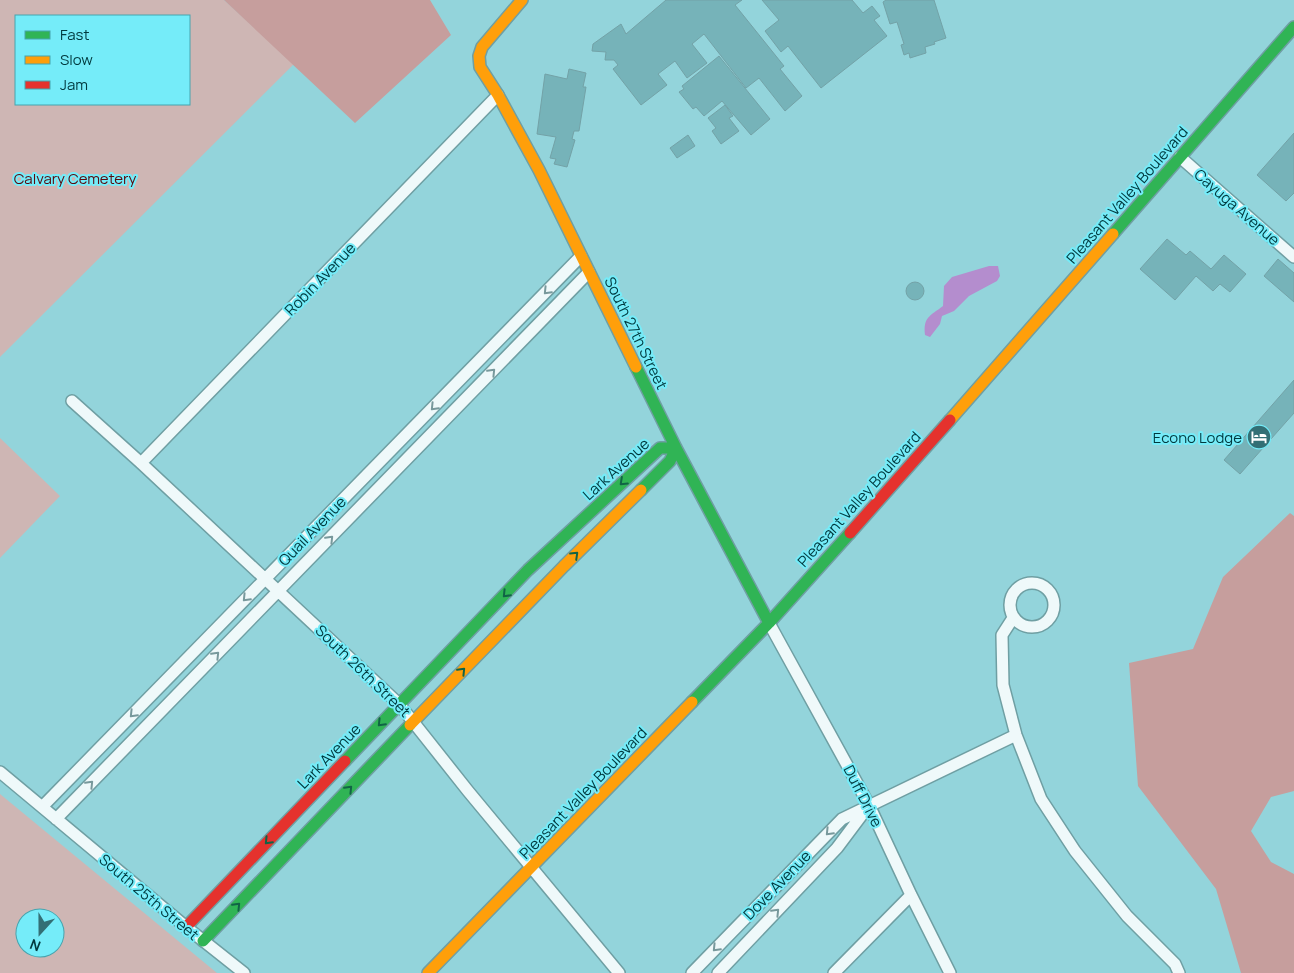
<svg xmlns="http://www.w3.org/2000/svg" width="1294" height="973" font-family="Manrope,sans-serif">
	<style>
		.green { fill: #ceb6b4; fill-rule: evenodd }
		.forest { fill: #c69e9d }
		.water { fill: #b48dce }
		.building { fill: #76b3b9; stroke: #73a2a7 }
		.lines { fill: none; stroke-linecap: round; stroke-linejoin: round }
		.street-casing { stroke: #6f9fa3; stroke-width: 14 }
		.fast-casing { stroke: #6f9fa3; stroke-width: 14 }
		.slow-casing { stroke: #6f9fa3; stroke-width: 14 }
		.jam-casing { stroke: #6f9fa3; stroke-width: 14 }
		.street { stroke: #eff9fa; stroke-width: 11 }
		.fast { stroke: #30b455; stroke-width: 11 }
		.slow { stroke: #ff9f0a; stroke-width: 11 }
		.jam { stroke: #e5322d; stroke-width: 11 }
		.oneway { stroke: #78999c }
		.oneway2 { stroke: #116446 }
		.labels { text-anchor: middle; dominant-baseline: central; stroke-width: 4; stroke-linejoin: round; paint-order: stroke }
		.park-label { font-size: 15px; fill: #5a0a0e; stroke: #75ecf9 }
		.street-label { font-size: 15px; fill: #00393e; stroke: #75ecf9 }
		.poi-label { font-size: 15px; fill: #00393e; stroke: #75ecf9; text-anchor: end }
	</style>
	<rect width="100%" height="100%" fill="#93d4db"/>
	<path class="green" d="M0,0H224L294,64L0,357ZM16,16H189V104H16Z
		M0,438L60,496L0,558Z
		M0,794L217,973H0ZM25,918H55V948H25Z"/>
	<path class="forest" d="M224,0H430L451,35L355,123Z
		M1290,513L1294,516V791L1271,797L1251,831L1271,862L1294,874V973H1241L1216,889L1138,786L1129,663L1193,649L1223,577Z"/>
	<path class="water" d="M989,266H998L1000,276L997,281L969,296L954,311L942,316L940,324L930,337L925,335C923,317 930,316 943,306L944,286L952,277Z"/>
	<path class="building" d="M666,0H742L735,5L784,66L780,69L802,96L785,111L759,78L746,88L704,34L692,44L707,63L687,78L675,61L658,74L667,85L641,105L613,69L618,65L614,60H605L606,52L592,51L593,44L621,24L626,34Z
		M762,0H852L863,13L872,6L880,16L874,20L887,36L821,88L788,46L781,52L765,31L779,20Z
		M886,0H934L946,38L934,42L935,44L925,47L926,53L910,58L909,53L904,55L901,45L904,44L897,22L890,24L883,2Z
		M719,56L770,119L751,135L722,101L704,116L696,107L693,109L679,92L684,89L682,86Z
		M569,69L586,73L583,87H586L579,131H574L572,139L575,140L567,167L554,164L556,159L550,158L556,137L537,134L545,74L567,79Z
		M725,105L733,116L729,118L739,131L721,144L712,131L716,128L708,118Z
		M1294,133V193L1286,201L1257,175Z
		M688,135L695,146L677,158L670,148Z
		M1167,239L1186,255L1190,251L1211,269L1224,255L1246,274L1230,292L1220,284L1213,291L1196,276L1175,300L1140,269Z
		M1278,259L1294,273V302L1264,276Z
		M906 291a9 9 0 1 1 18 0a9 9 0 1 1-18 0Z
		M1294,380V413L1240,474L1224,460Z"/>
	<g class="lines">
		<g class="street-casing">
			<path id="street" d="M1180,157L1294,257
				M72,401L141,463L399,704L468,791L619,973
				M141,463L498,95
				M1010 605a22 22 0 1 1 44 0a22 22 0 1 1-44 0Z
				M1013,618L1002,635L1003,685L1016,735L1041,799L1075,851L1127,916L1175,964L1179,973
				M769,623L869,805L911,895L950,973
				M0,772L186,927L244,973
				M42,807L581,256
				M56,819L589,272
				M692,973L842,819L1016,735
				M718,973L837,848L867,808
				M834,973L911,895"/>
		</g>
		<g class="fast-casing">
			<path id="fast" d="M1113,234L1294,27
				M636,367L676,448L769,623
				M692,702L769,623L850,533
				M345,761L528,570L660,448H676L670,461L641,490
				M203,941L410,725"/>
		</g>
		<g class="slow-casing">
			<path id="slow" d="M522,0L482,47L479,56L480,67L498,95L539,170L636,367
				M950,420L1113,234
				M410,725L564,566L641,490
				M428,973L692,702"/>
		</g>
		<g class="jam-casing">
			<path id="jam" d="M850,533L950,420
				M186,927L345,761"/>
		</g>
		<use href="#street" class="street"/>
		<use href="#fast" class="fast"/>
		<use href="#slow" class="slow"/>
		<use href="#jam" class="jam"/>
	</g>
	<defs><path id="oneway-chevron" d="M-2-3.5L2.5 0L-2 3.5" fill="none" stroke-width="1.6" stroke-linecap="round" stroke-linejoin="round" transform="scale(1.25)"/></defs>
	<g class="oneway">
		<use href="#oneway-chevron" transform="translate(547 291) rotate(134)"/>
		<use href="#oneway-chevron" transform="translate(492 372) rotate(-46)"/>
		<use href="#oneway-chevron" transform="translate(434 407) rotate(134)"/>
		<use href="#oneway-chevron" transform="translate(330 539) rotate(-46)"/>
		<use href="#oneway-chevron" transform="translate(246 598) rotate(134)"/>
		<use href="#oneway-chevron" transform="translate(216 655) rotate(-46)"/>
		<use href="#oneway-chevron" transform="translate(133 714) rotate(134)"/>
		<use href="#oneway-chevron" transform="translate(90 784) rotate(-46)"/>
		<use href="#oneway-chevron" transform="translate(829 832) rotate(134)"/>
		<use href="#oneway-chevron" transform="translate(776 912) rotate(-46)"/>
		<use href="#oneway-chevron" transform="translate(716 948) rotate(134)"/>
	</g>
	<g class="oneway2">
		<use href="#oneway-chevron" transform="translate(623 482) rotate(137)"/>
		<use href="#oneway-chevron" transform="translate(575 555) rotate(-44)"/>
		<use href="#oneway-chevron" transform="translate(506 594) rotate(134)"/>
		<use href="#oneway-chevron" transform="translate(462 671) rotate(-46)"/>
		<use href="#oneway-chevron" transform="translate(381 723) rotate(134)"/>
		<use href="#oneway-chevron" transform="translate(349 789) rotate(-46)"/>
		<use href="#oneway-chevron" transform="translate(268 841) rotate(134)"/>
		<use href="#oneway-chevron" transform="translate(237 906) rotate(-46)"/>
	</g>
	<defs>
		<g id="hotel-disc" transform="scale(1.25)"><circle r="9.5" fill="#336f75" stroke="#75ecf9"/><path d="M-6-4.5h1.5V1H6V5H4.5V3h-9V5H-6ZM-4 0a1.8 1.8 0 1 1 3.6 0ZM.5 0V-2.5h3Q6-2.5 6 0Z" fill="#fff"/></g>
	</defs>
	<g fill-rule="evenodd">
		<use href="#hotel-disc" x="1259" y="437"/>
	</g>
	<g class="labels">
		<g class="park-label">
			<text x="75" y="178">Calvary Cemetery</text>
		</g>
		<g class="street-label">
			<text transform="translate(1127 195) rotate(-49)">Pleasant Valley Boulevard</text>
			<text transform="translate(1237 207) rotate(41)">Cayuga Avenue</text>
			<text transform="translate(320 279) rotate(-46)">Robin Avenue</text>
			<text transform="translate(636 333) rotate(64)">South 27th Street</text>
			<text transform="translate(616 469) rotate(-42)">Lark Avenue</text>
			<text transform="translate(859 499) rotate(-48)">Pleasant Valley Boulevard</text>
			<text transform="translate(312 531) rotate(-46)">Quail Avenue</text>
			<text transform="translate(363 671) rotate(44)">South 26th Street</text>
			<text transform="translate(329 756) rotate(-46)">Lark Avenue</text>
			<text transform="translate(583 793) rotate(-46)">Pleasant Valley Boulevard</text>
			<text transform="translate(863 796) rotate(63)">Duff Drive</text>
			<text transform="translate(777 885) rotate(-46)">Dove Avenue</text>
			<text transform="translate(149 897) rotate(40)">South 25th Street</text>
		</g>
		<g class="poi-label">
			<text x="1242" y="437">Econo Lodge</text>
		</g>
	</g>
	<rect x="15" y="15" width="175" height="90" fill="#75ecf9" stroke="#46a4ae"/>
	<rect x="25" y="31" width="25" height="8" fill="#30b455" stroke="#46a4ae"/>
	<text x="60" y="40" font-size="15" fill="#00393e">Fast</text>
	<rect x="25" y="56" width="25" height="8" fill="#ff9f0a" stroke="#46a4ae"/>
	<text x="60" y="65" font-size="15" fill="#00393e">Slow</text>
	<rect x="25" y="81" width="25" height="8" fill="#e5322d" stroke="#46a4ae"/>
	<text x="60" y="90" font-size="15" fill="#00393e">Jam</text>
	<g transform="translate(40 933) rotate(201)"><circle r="24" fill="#75ecf9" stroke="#46a4ae"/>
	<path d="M0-4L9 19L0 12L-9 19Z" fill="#336f75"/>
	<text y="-8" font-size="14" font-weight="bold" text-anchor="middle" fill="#00393e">N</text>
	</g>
</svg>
